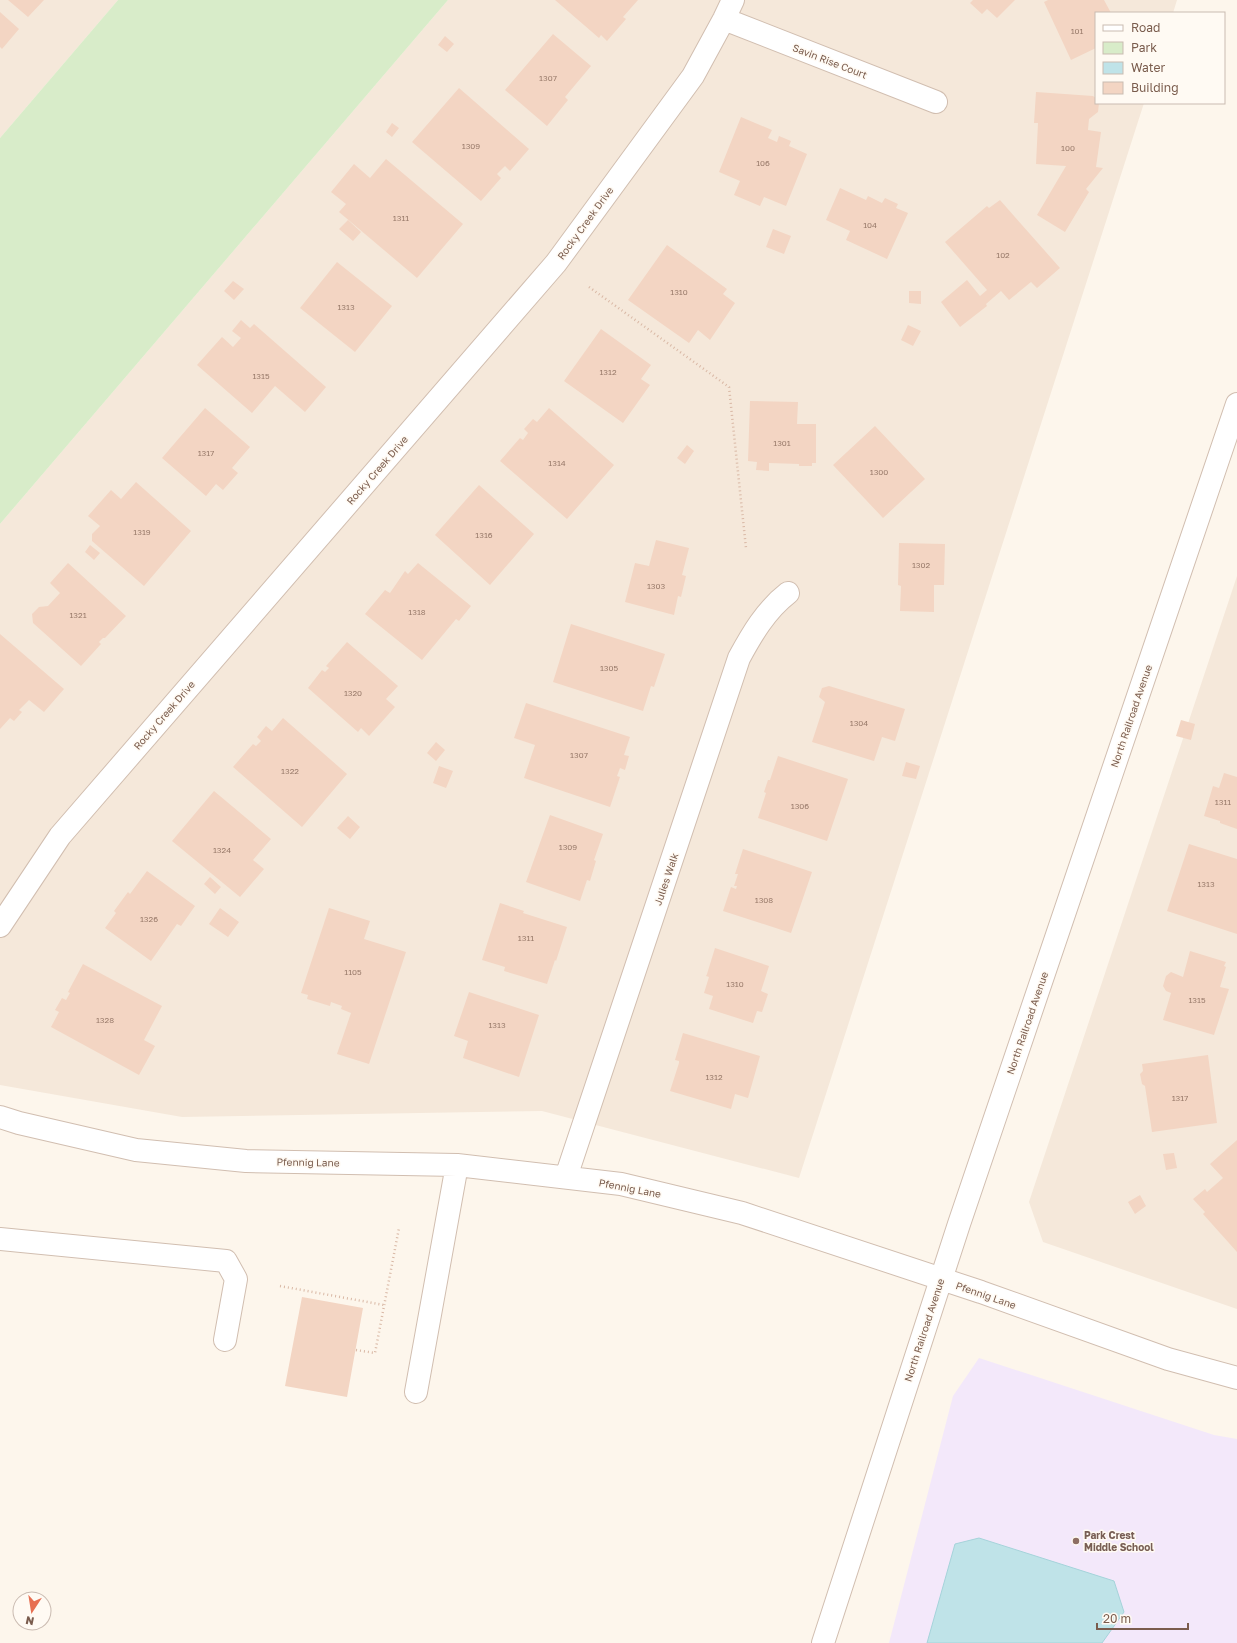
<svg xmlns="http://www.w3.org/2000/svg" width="1237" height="1643" font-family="'Golos Text',sans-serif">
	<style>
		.residential { fill: #f5e8da }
		.education { fill: #f3e8fa }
		.green { fill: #d8ecc9 }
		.water { fill: #bfe3e8; stroke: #a5d3da }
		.building { fill: #f3d5c3 }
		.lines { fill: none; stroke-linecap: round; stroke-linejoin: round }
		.minor-casing { stroke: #d1beb0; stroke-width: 24 }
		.path { stroke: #d9b8a5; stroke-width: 2.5; stroke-dasharray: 1 3; stroke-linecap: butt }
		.minor { stroke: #fff; stroke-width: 22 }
		.education-dot { fill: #8d6e63; stroke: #fffaf3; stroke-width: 1.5 }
		.labels { text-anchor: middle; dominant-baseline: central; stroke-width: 3; stroke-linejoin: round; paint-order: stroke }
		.number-label { font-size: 8px; fill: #987a6a }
		.street-label { font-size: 10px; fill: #7a5c4d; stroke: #fffaf3 }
		.education-label { font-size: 10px; font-weight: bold; fill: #785e54; stroke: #fffaf3; text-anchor: start }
	</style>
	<rect width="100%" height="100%" fill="#fdf6ec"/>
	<path class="residential" d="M0,0H118L0,138Z
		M448,0H1177L1173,13H1096V103H1144L799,1178L542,1111L182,1117L0,1085V524Z
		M1237,576V1309L1043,1242L1029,1202Z"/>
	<path class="education" d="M979,1358L1214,1435L1237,1439V1643H889L953,1396Z"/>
	<path class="green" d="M118,0H448L0,524V138Z"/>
	<path class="water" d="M979,1538L1114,1581L1124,1612L1102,1643H927L955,1544Z"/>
	<path class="building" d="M8,0H44L28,17Z
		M555,0H638L623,17L626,19L607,41L601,35L599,38Z
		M973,0H1015L997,18L987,9L982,14L970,3Z
		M1048,0H1104L1111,13H1096V48L1071,60L1044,2Z
		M0,12L19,29L2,49L0,47Z
		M553,34L591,66L565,97L568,100L547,126L505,90Z
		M445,36L454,44L447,52L438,45Z
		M459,88L529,149L510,171L505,166L497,174L501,178L481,201L412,142Z
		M1036,92L1093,96L1096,98V103H1099L1098,112L1089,119L1088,130L1101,132L1096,167L1103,168L1086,189L1089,192L1065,232L1037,215L1066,166L1036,164L1038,123H1034Z
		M741,117L772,130L768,138L777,142L779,136L791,141L789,146L807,154L786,206L764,197L760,206L734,195L740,181L719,172Z
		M392,123L399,128L392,137L386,132Z
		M386,159L463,224L417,278L339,212L346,204L331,192L354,164L370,178Z
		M840,188L866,200L868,196L882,203L885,198L898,204L896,208L908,213L887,259L846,240L850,231L826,220Z
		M1000,200L1060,268L1037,288L1031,282L1009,300L1001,291L986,304L987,306L960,327L941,302L967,280L980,296L987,290L945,242L987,206L989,208Z
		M348,220L361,232L353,241L339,229Z
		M773,229L791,236L784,254L766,247Z
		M667,245L727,289L723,294L735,303L710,340L698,330L689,343L628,300Z
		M337,262L392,306L355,352L300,308Z
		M233,281L244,289L234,300L224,291Z
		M909,291H921V304L909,303Z
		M241,320L250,328L254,324L326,387L305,412L275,386L252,413L197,365L222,337L233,347L241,338L232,331Z
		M908,325L921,331L913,346L901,340Z
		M601,329L651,365L641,379L650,385L623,423L564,381Z
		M750,401L798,402L797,424H816V463H812V466H799V464L769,463V471L756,470L757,462L748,461Z
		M205,408L250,447L232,468L238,473L223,490L216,484L206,496L162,458Z
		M549,408L614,465L567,519L500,461L520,438L523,440L528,433L524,429L533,419L537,422Z
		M875,426L925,479L883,518L833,465Z
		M687,445L694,451L685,464L677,458Z
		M136,482L191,531L144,586L92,541V534L100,526L88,516L111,490L121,499Z
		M479,485L534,534L490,585L435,535Z
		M656,540L689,548L682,575L686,576L681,597L678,596L674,615L625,602L635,563L649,566Z
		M899,543L945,544L944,585H934V612L900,611L901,586L898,585Z
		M90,545L100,553L94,560L85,552Z
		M68,563L126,616L105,638H103L99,642L101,644L81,666L33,623L32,614L39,607L48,606L60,593L50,583Z
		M418,563L471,606L459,621L456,619L422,660L365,614L385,590L390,593L405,571L408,574Z
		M571,624L665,654L654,687L651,686L643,711L553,682Z
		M0,634L64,689L44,712L29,700L19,710L22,712L14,721L10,718L0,729Z
		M347,642L398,686L386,699L395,707L369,736L361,728L358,732L308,688L322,670L325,672L329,668L326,666Z
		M829,686L905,709L895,741L882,737L874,761L812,742L825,702L819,697L822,688Z
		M526,703L630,737L624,755L629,756L625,770L620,768L617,776L620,777L610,807L524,778L535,745L514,738Z
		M283,718L347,774L302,827L233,767L253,744L256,746L261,741L257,737L266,726L272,731Z
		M1181,720L1195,724L1191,740L1176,736Z
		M436,742L445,750L436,761L427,753Z
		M778,756L848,779L827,841L758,818L766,793L764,792L768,780H770Z
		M906,762L920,766L916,779L902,776Z
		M439,766L453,771L446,788L433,783Z
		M1224,773L1237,777V829L1220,823V821L1204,816L1213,786L1219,788Z
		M214,791L271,839L253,860L264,869L240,897L172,841Z
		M550,815L603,834L594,860L596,861L590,881L587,880L580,901L526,882Z
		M348,816L360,827L350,839L337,828Z
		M1189,844L1237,859V934L1167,911Z
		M743,849L812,872L791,933L723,911L731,887L736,889L737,886H734L738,874H735Z
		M147,871L195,906L181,926L177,924L151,961L105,928L116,913L114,911L128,892L130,894Z
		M210,877L221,887L215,894L204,884Z
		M500,903L524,911L523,913L567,927L556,961L555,960L547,984L504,971L505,967L482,960Z
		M220,908L239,922L228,937L209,924Z
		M329,908L370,921L364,939L406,952L369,1064L337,1054L351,1013L341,1009L342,1006L331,1002L330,1006L307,999L308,995L301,993Z
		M715,948L769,966L761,991L768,994L762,1012L757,1011L753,1023L709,1009L713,996L704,993L709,977L706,976L707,974Z
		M1190,951L1226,962L1224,966L1226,967L1220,987L1229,989L1214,1035L1163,1020L1171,993L1166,991L1163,986L1166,976L1171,972L1183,977Z
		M83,964L162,1006L144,1040L155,1046L139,1075L51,1027L59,1012L55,1010L62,998L66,1000L70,993L68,992Z
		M469,992L539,1015L519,1077L463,1058L468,1041L454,1036Z
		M683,1033L760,1056L748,1098L735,1094L731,1109L670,1091L679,1063V1061L675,1060Z
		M1208,1055L1217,1123L1152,1132L1145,1086L1142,1084L1140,1074L1143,1071L1142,1064Z
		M1237,1140V1252L1203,1214L1205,1212L1193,1199L1205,1189L1207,1192L1223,1178L1210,1164Z
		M1174,1153L1177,1168L1166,1170L1163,1154Z
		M1140,1195L1146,1206L1135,1214L1128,1202Z
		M302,1297L363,1308L347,1397L285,1386Z"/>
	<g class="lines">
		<g class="minor-casing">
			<path id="minor" d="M724,19L936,102
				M0,926L60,836L556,263L693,76L724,19L733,0
				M0,1117L19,1123L136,1150L246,1161L457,1165L621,1184L742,1213L981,1292L1168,1359L1237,1378
				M566,1177L739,658C752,634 766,610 788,593
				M0,1239L226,1261L236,1279L225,1340
				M416,1392L457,1165
				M823,1643L959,1224L1237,404"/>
		</g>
		<path class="path" d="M589,287L729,387L746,548
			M280,1286L384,1305
			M356,1350L375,1353L399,1228"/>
		<use href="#minor" class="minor"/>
	</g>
	<circle class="education-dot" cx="1076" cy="1541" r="4"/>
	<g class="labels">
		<g class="number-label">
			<text x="1077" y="31">101</text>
			<text x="548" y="78">1307</text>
			<text x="471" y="146">1309</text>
			<text x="1068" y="148">100</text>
			<text x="763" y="163">106</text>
			<text x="401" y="218">1311</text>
			<text x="870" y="225">104</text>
			<text x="1003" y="255">102</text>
			<text x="679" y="292">1310</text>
			<text x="346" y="307">1313</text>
			<text x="608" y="372">1312</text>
			<text x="261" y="376">1315</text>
			<text x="782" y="443">1301</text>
			<text x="206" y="453">1317</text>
			<text x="557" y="463">1314</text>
			<text x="879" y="472">1300</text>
			<text x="142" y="532">1319</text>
			<text x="484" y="535">1316</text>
			<text x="921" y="565">1302</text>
			<text x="656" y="586">1303</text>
			<text x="417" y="612">1318</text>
			<text x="78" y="615">1321</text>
			<text x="609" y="668">1305</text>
			<text x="353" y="693">1320</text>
			<text x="859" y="723">1304</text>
			<text x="579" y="755">1307</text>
			<text x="290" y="771">1322</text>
			<text x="1223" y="802">1311</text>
			<text x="800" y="806">1306</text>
			<text x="568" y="847">1309</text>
			<text x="222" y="850">1324</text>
			<text x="1206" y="884">1313</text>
			<text x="764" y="900">1308</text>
			<text x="149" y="919">1326</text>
			<text x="526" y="938">1311</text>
			<text x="353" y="972">1105</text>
			<text x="735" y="984">1310</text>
			<text x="1197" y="1000">1315</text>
			<text x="105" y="1020">1328</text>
			<text x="497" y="1025">1313</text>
			<text x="714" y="1077">1312</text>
			<text x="1180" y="1098">1317</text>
		</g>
		<g class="street-label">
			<text transform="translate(830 61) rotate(21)">Savin Rise Court</text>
			<text transform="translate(585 223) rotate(-54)">Rocky Creek Drive</text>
			<text transform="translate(377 470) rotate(-49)">Rocky Creek Drive</text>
			<text transform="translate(164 715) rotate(-49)">Rocky Creek Drive</text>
			<text transform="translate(1131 716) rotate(-71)">North Railroad Avenue</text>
			<text transform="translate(666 879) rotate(-71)">Julies Walk</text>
			<text transform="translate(1027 1023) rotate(-71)">North Railroad Avenue</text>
			<text transform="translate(308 1162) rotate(1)">Pfennig Lane</text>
			<text transform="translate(630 1188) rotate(11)">Pfennig Lane</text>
			<text transform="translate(986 1295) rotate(19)">Pfennig Lane</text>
			<text transform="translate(924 1330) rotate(-72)">North Railroad Avenue</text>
		</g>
		<g class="education-label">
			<text x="1084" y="1535">Park Crest<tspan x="1084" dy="12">Middle School</tspan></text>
		</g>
	</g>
	<rect x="1095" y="12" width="130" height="92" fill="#fffaf3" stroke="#cabbb1"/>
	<rect x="1103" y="25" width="20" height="6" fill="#ffffff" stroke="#cabbb1"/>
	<text x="1131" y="32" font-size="12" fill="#7a5c4d">Road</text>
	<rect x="1103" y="42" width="20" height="12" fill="#d8ecc9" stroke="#cabbb1"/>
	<text x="1131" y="52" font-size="12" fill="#7a5c4d">Park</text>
	<rect x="1103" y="62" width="20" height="12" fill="#bfe3e8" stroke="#cabbb1"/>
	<text x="1131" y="72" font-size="12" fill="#7a5c4d">Water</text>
	<rect x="1103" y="82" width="20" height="12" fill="#f3d5c3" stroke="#cabbb1"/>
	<text x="1131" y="92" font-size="12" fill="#7a5c4d">Building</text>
	<g transform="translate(32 1611) rotate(192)"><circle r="19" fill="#fffaf3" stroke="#cabbb1"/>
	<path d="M0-3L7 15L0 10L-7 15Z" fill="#e76f51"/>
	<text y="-6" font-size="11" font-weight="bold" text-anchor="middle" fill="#7a5c4d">N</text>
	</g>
	<path d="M1097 1623v6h91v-6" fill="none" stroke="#7a5c4d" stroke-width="2"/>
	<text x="1103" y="1623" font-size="12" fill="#7a5c4d" stroke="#fffaf3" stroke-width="3" paint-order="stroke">20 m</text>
</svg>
